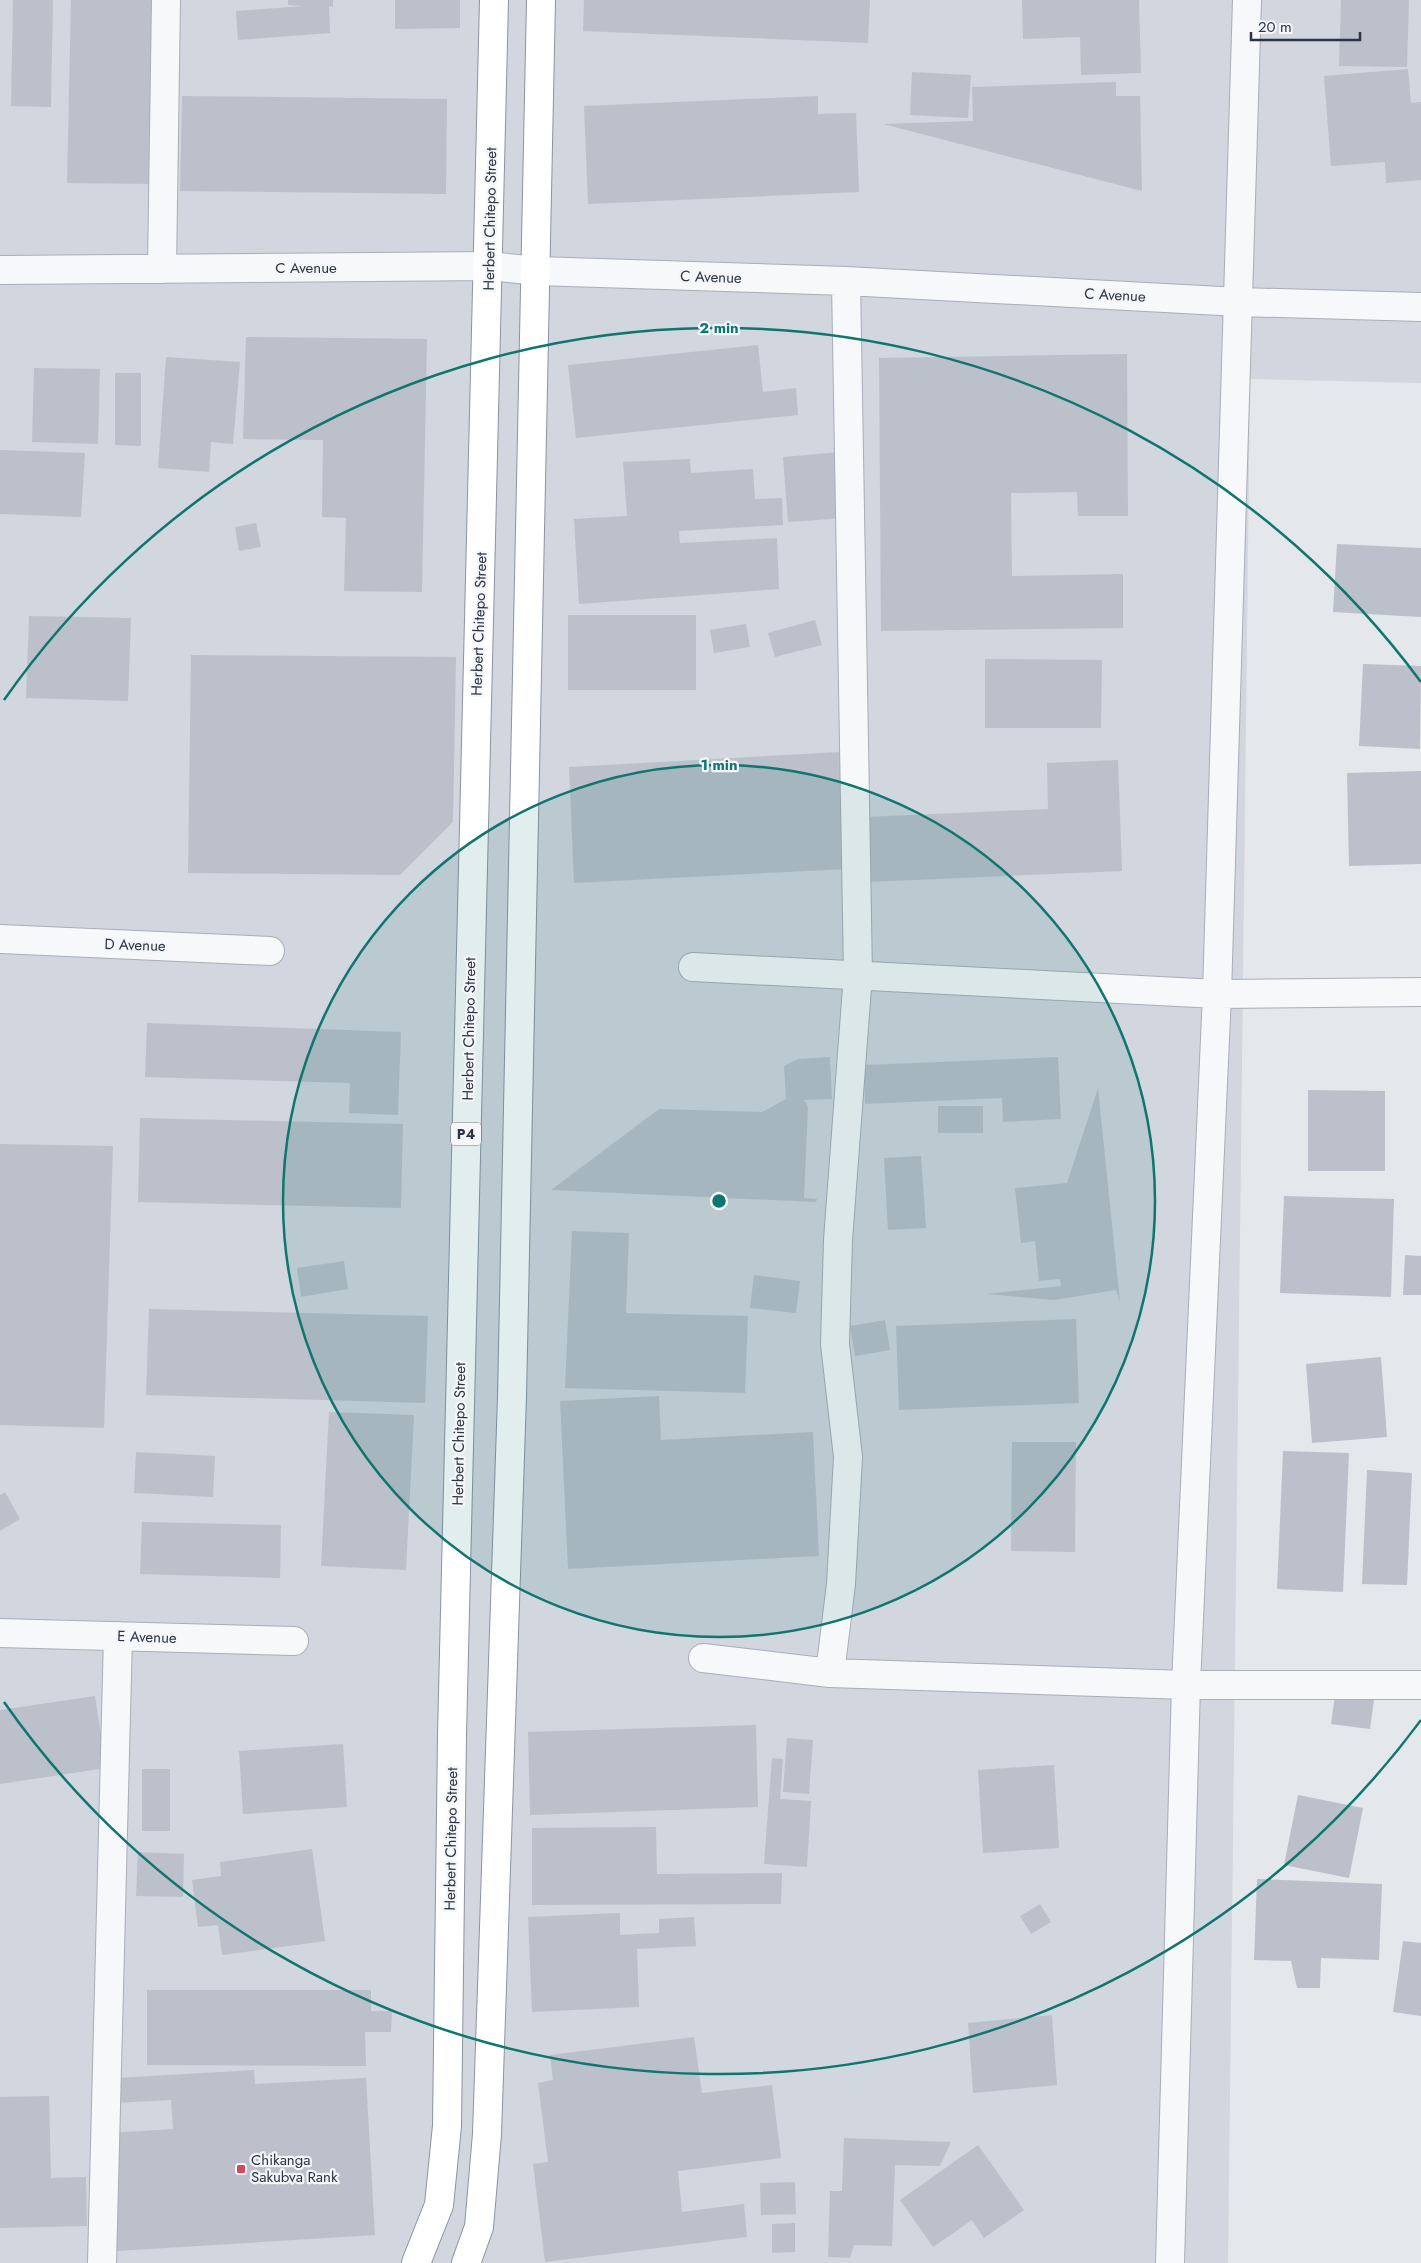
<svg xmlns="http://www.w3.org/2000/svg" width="1421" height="2263" font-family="Jost,sans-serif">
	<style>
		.built { fill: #d2d6de }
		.building { fill: #bbc0ca }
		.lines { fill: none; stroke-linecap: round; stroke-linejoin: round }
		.minor-casing { stroke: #a9aeb7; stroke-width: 30 }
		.highway-casing { stroke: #8b94a3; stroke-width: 30 }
		.minor { stroke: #f7f8fa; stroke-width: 28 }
		.highway { stroke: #fff; stroke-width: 28 }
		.ring { fill: none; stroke: #0f766e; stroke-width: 2.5 }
		.poi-dot { fill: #d1495b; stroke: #f4f6f9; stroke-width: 2 }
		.labels { text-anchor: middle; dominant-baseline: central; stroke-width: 4.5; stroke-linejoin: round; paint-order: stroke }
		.shield { fill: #f4f6f9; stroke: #676e7b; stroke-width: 1 }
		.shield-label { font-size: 14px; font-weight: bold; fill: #2b3445 }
		.street-label { font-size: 15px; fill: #2b3445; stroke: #f4f6f9 }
		.poi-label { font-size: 15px; fill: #2b3445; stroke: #f4f6f9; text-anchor: start }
		.centre { fill: #0f766e; stroke: #f4f6f9; stroke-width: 2.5 }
		.ring-label { font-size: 15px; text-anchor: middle; font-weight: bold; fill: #0f766e; stroke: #f4f6f9; stroke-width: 4.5; stroke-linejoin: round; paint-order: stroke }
	</style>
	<rect width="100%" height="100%" fill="#e4e7ec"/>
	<path class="built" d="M0,0H1421V383L1250,379L1228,2263H0Z"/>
	<path class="building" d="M13,0H53L51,107L11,106Z
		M71,0H153L150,184L67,183Z
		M288,0H333V7L329,6L330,33L238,40L236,11L304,6L288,5Z
		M395,0H460V28L395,29Z
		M584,0H870L868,43L583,31Z
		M1022,0H1139L1141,73L1081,75L1080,37L1023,39Z
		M1341,0H1409L1407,67L1339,66Z
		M1408,69L1411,103L1421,102V180L1386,183L1385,162L1331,166L1324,76Z
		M912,72L971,75L968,118L910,115Z
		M1116,82V96H1140L1142,191L883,124L973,121L972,87Z
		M182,96L447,99L446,194L180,191Z
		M818,96V114L856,113L859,192L588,204L584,106Z
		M246,337L427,339L422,592L344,591L346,518L322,517L323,440L243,439Z
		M758,345L763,392L796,388L798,415L576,438L568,365Z
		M1127,354L1128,516H1078L1077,492L1011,493L1012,576L1123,574V628L881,631L879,358Z
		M166,357L240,362L233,444L211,442L209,472L158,468Z
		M34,368L100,369L98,444L32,442Z
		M115,373H141V446L115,445Z
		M0,450L85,453L81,517L0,514Z
		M841,452L845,518L788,522L783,457Z
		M690,459L691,473L753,469L755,499L782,498L783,525L679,531L680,543L777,538L779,589L579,604L574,519L627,516L623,462Z
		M256,523L261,547L239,551L235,527Z
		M1337,544L1421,548V617L1333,612Z
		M568,615H696V690H568Z
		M29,616L131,618L128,701L26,698Z
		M815,620L822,645L775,657L768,633Z
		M746,624L750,647L714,653L710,630Z
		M191,655L456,657L453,822L400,875L188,873Z
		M985,659L1102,660L1101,728H985Z
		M1363,664L1421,666L1420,749L1359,746Z
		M840,752L845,869L574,883L569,767Z
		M1118,760L1122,871L868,882L865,817L1048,809L1047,763Z
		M1421,771V864L1349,866L1347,773Z
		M147,1023L401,1032L398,1115L349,1113L350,1083L145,1077Z
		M830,1057L832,1099L804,1100L808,1107L804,1198L817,1199L816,1202L551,1190L659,1109L762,1112L786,1099L784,1066L798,1059Z
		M1058,1057L1061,1119L1003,1122L1002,1098L865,1104L864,1065Z
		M1098,1088L1120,1302L1116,1290L1054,1300L986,1294L1061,1286L1060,1279L1039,1281L1035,1241L1021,1243L1015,1188L1067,1183Z
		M1308,1090L1385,1091V1171H1308Z
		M938,1106H983V1133H938Z
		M140,1118L403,1124L401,1208L138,1202Z
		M0,1144L113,1146L104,1428L0,1425Z
		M921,1156L926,1228L888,1230L884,1158Z
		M1284,1196L1394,1199L1391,1297L1280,1293Z
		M572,1231L629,1233L626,1313L748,1316L745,1393L565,1388Z
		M1405,1255L1421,1256V1295H1403Z
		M344,1261L348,1289L301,1297L297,1268Z
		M754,1275L800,1281L796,1313L750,1308Z
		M149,1309L428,1316L425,1403L146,1395Z
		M1076,1319L1079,1403L899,1410L896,1326Z
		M885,1320L890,1350L855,1356L850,1326Z
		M1381,1357L1387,1437L1312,1443L1306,1364Z
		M659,1396L661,1440L813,1432L819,1556L568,1569L560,1401Z
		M329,1412L414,1415L406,1570L321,1566Z
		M1012,1442H1076L1075,1552L1011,1551Z
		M1283,1451L1349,1453L1343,1592L1277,1589Z
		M136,1452L215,1456L213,1497L134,1493Z
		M1367,1470L1412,1473L1407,1585L1362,1584Z
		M5,1492L20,1519L0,1531V1495Z
		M142,1522L281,1525L280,1578L140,1574Z
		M1335,1695L1374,1700L1370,1729L1331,1724Z
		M95,1696L106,1768L0,1784V1710Z
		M756,1725L758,1807L530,1815L528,1732Z
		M787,1738L813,1740L809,1794L783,1792Z
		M343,1744L347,1807L243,1814L239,1751Z
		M772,1758L783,1759L780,1799L811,1801L807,1867L764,1864Z
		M1054,1765L1059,1848L983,1853L978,1770Z
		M142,1769H170V1831H142Z
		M1298,1795L1363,1808L1349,1878L1284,1865Z
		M656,1827L657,1874L782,1873L781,1904L532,1905V1828Z
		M312,1849L325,1941L222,1955L218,1925L198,1927L192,1880L221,1876L220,1862Z
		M138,1852L184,1854L183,1897L136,1896Z
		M1257,1879L1382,1884L1379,1960L1321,1958L1320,1988H1297L1291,1961L1254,1960Z
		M1040,1904L1051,1922L1031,1934L1020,1916Z
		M620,1913V1935L659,1933V1919L694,1917L696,1946L637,1949L639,2007L532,2012L528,1917Z
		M1403,1941L1421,1943V2016L1393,2012Z
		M147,1990H371V2011H392L391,2032H365L366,2066L147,2065Z
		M1052,2015L1057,2085L973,2093L968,2023Z
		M694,2037L702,2093L772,2085L781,2158L678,2171L682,2212L744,2204L747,2237L545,2262L533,2164L548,2162L538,2083L553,2080L550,2055Z
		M254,2070L255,2084L366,2078L375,2235L117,2251L110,2133L173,2129L171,2100L117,2103L116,2078Z
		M49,2096L51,2178L86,2177L87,2226L0,2228V2097Z
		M844,2138L951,2142L940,2166L895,2165L892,2246L854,2245L850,2258L828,2257L830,2191H842Z
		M978,2145L1024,2210L984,2238L972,2220L933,2247L900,2200Z
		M795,2182L796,2214L761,2215L760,2183Z
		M795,2223V2252L772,2253V2224Z"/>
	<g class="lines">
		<g class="minor-casing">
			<path id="minor" d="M162,269L166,0
				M0,270L489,266L537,271L846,281L1239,302L1421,307
				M0,939L270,951
				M693,967L1217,994L1421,992
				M0,1633L294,1641
				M703,1658L830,1673L1186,1685H1421
				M830,1673L841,1584L848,1457L835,1344L838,1240L858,974L846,281
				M102,2263L118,1636
				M1170,2263L1186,1685L1217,994L1247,0"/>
		</g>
		<g class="highway-casing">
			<path id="highway" d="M416,2263L439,2205L447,2126L452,1735L494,0
				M466,2263L479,2227L487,2134L512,1397L541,0"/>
		</g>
		<use href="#minor" class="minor"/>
		<use href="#highway" class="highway"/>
	</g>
	<circle cx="719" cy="1201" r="436" fill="#0f766e" fill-opacity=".12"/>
	<g class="ring">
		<circle cx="719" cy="1201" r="436"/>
		<path d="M1421 1720A873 873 0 0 1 4 1702M4 700A873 873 0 0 1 1421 682"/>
	</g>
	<rect class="poi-dot" x="236" y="2164" width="10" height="10" rx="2.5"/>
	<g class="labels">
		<rect class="shield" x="451" y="1122.5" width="30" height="23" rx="4"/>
		<g class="shield-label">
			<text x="466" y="1134">P4</text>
		</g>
		<g class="street-label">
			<text transform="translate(490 219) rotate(-89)">Herbert Chitepo Street</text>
			<text x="306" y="268">C Avenue</text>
			<text transform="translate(711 277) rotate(2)">C Avenue</text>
			<text transform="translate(1115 295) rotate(3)">C Avenue</text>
			<text transform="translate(479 624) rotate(-88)">Herbert Chitepo Street</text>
			<text transform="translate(135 945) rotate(2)">D Avenue</text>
			<text transform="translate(469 1029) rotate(-89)">Herbert Chitepo Street</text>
			<text transform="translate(459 1434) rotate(-89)">Herbert Chitepo Street</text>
			<text transform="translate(147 1637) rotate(2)">E Avenue</text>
			<text transform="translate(451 1839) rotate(-89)">Herbert Chitepo Street</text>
		</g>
		<g class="poi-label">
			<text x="251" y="2160">Chikanga<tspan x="251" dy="17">Sakubva Rank</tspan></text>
		</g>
	</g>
	<circle cx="719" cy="1201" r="8" class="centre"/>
	<g class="ring-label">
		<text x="719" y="333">2 min</text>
		<text x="719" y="770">1 min</text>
	</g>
	<path d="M1251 32v8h109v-8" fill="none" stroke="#2b3445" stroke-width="2.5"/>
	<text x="1258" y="32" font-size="15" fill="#2b3445" stroke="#f4f6f9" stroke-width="4" paint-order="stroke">20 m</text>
</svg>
